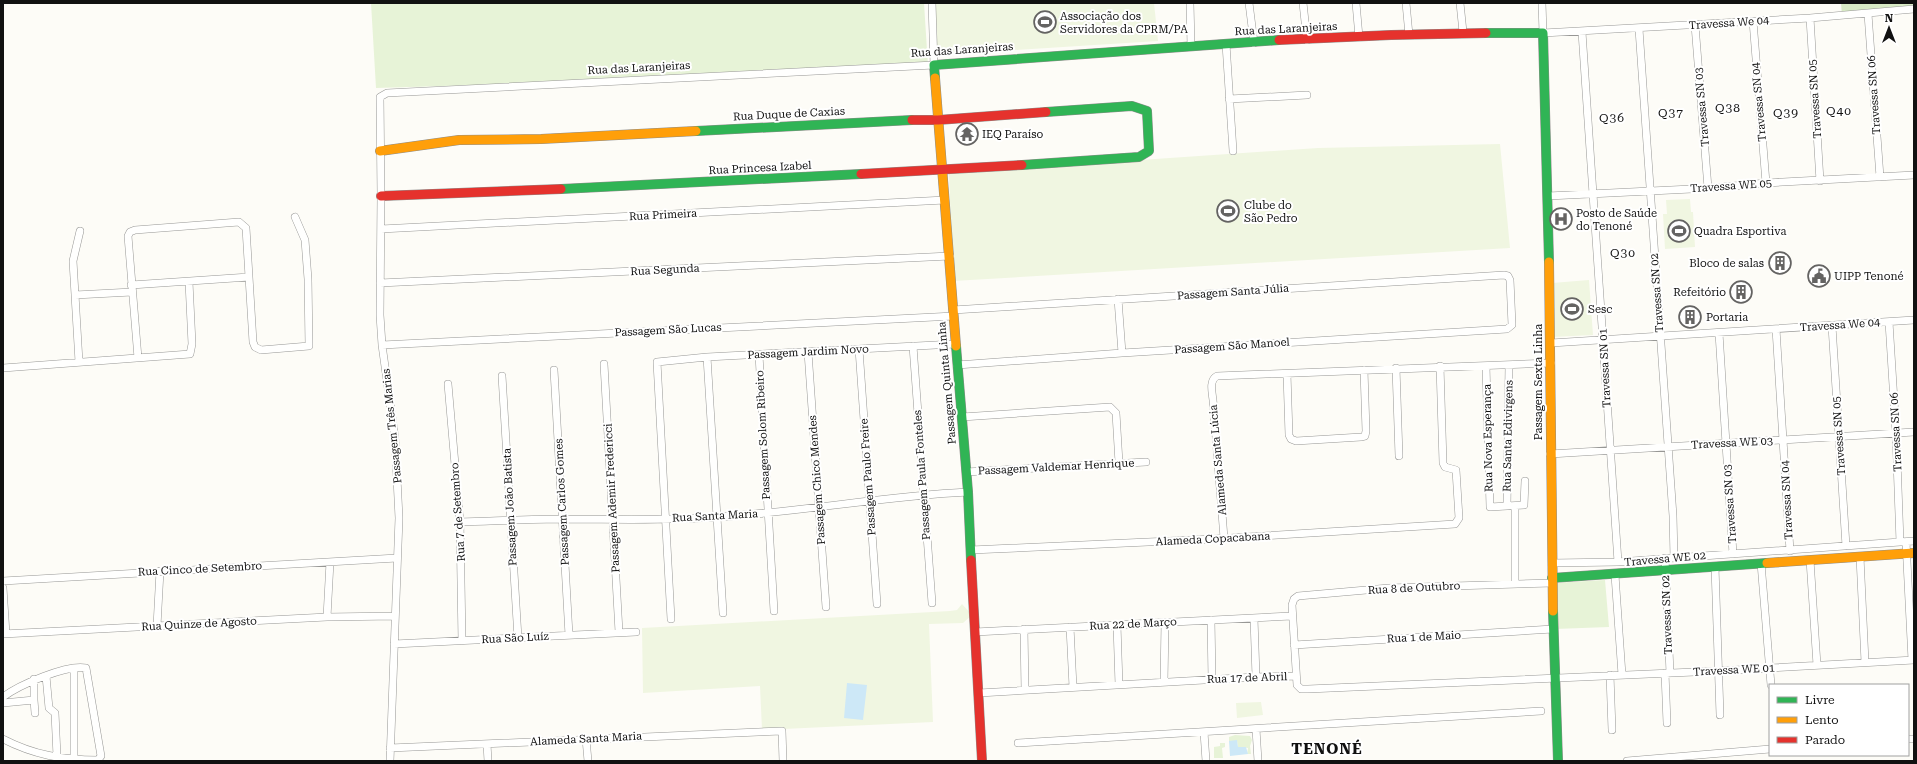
<svg xmlns="http://www.w3.org/2000/svg" width="1917" height="764" font-family="'Roboto Serif',serif">
	<style>
		.green { fill: #e7f3d7 }
		.forest { fill: #d8eac5 }
		.pitch { fill: #f0f6e1 }
		.water { fill: #cde8f7 }
		.lines { fill: none; stroke-linecap: round; stroke-linejoin: round }
		.street-casing { stroke: #979795; stroke-width: 8 }
		.fast-casing { stroke: #8e8d8b; stroke-width: 10 }
		.slow-casing { stroke: #8e8d8b; stroke-width: 10 }
		.jam-casing { stroke: #8e8d8b; stroke-width: 10 }
		.street { stroke: #fffffe; stroke-width: 7 }
		.fast { stroke: #30b455; stroke-width: 9 }
		.slow { stroke: #ff9f0a; stroke-width: 9 }
		.jam { stroke: #e5322d; stroke-width: 9 }
		.labels { text-anchor: middle; dominant-baseline: central; stroke-width: 4; stroke-linejoin: round; paint-order: stroke }
		.poi-label { font-size: 11px; fill: #111; stroke: #fff; text-anchor: start }
		.street-label { font-size: 11px; fill: #111; stroke: #fff }
		.neighbourhood-label { font-size: 12px; letter-spacing: 1px; fill: #111; stroke: #fff }
		.district-label { font-size: 15px; font-weight: bold; letter-spacing: 1px; fill: #111; stroke: #fff }
	</style>
	<rect width="100%" height="100%" fill="#fdfcf7"/>
	<path class="green" d="M371,3H924L928,66L546,83L376,88Z
		M1605,580L1609,627L1555,629L1552,583Z
		M1235,735L1250,736L1252,740L1250,746L1251,754H1247L1248,748L1238,747L1237,741H1229V737Z
		M1220,743H1225V747L1222,748L1223,758H1214V747L1220,746Z"/>
	<path class="forest" d="M1841,3H1914V10L1842,16Z"/>
	<path class="pitch" d="M934,3H1154L1158,41L937,55Z
		M1500,144L1510,248L953,281L949,173L1318,148Z
		M1690,199L1691,212H1693L1695,247L1665,249L1663,214H1667L1666,200Z
		M1589,280L1593,335L1552,337V283Z
		M962,604L972,615L963,623L929,624L933,722L762,730L760,686L643,693L642,628L950,611L957,610Z
		M1261,702L1263,715L1237,718L1236,703Z"/>
	<path class="water" d="M847,683L867,685L863,720L844,718Z
		M1237,740L1238,747H1246L1248,754L1230,756L1229,741Z"/>
	<g class="lines">
		<g class="street-casing">
			<path id="street" d="M1190,3L1191,46
				M1249,3L1254,43
				M1303,3L1307,40
				M1356,3L1359,37
				M1406,3L1409,35
				M1460,3L1463,32
				M1542,3L1543,33L1810,18L1914,9
				M1868,14L1880,177
				M1810,18L1820,181
				M1753,21L1766,183
				M1695,25L1708,188
				M1639,29L1673,516L1674,558
				M1582,32L1618,562
				M1226,44L1233,151
				M1229,99L1307,95
				M1548,196L1712,188L1766,183L1914,175
				M381,229L945,200
				M380,283L950,256
				M131,285L249,277
				M75,295L132,292
				M1118,299L1122,353
				M953,310L1504,275L1508,276L1510,280L1512,325L1507,329L1122,353L957,365
				M1889,322L1896,433L1900,542
				M1832,326L1846,546
				M1776,329L1790,551
				M1719,333L1733,554
				M1551,343L1914,320
				M382,345L954,316
				M913,346L932,603
				M859,349L877,604
				M808,352L826,607
				M759,355L774,611
				M707,357L723,613
				M138,358L128,236L130,232L135,230L239,222L246,228L253,342L255,347L261,350L309,346L308,279L305,240L295,217
				M79,362L73,261L80,231
				M604,364L619,632
				M1486,366L1490,507L1524,505L1525,481
				M3,368L190,354L192,344L189,282
				M1396,368L1399,456
				M554,370L569,635
				M1287,374L1289,435L1291,439L1296,441L1361,437L1365,436L1366,431L1364,370
				M502,376L518,638
				M448,384L460,522L462,641
				M962,417L1110,407L1116,413L1119,463
				M1550,454L1914,432
				M966,472L1146,462
				M1507,506L1509,365
				M460,522C495,521 529,519 563,519C615,519 666,521 718,517C801,512 884,496 968,492
				M1224,538L1213,400C1212,392 1209,380 1217,376L1551,363
				M1906,542L1912,660
				M971,550L1214,539L1455,524L1459,518L1456,470L1445,467L1443,463L1440,366
				M1860,557L1865,662
				M1665,558L1670,673
				M1810,560L1817,665
				M1552,563L1618,562L1914,541
				M1761,563L1771,685
				M1715,567L1720,715
				M1615,575L1622,675
				M3,581L397,558
				M1552,583L1389,588L1298,596L1294,599L1292,605L1297,685L1301,689H1308L1717,671L1914,660
				M1515,584V506
				M3,588L6,634
				M327,617L330,562
				M1254,618L1256,677
				M671,619L657,362L707,357L955,344
				M1211,620L1212,679
				M1117,625L1119,685
				M157,626L160,571
				M1070,627L1073,687
				M1024,629L1025,690
				M975,632L1292,616
				M3,634L327,617L395,616
				M394,644L636,632
				M1294,645L1553,629
				M1665,673L1667,723
				M1610,675L1612,730
				M46,676L49,708L55,713L57,756
				M1164,682L1165,623
				M979,693L1256,677L1296,676
				M3,697C19,685 67,664 86,668L101,756L98,760C63,760 34,755 3,739
				M34,700L35,713
				M3,703L34,700V679
				M1256,729L1258,761
				M1204,732L1206,761
				M586,739L588,761
				M1908,739H1914
				M1018,743L1541,711
				M487,744L488,761
				M390,748L782,731L783,761
				M74,760V668
				M390,761L399,518L395,438L382,345L380,315L381,196L380,97L387,93L934,65L932,3
				M1627,761L1770,749"/>
		</g>
		<g class="fast-casing">
			<path id="fast" d="M1486,33H1543L1549,262
				M935,78L934,65L1279,40
				M696,131L912,120
				M1022,165L1139,157L1149,151L1147,111L1132,106L1046,112
				M561,189L861,174
				M956,346L968,492L971,560
				M1552,578L1767,563
				M1553,611L1558,761"/>
		</g>
		<g class="slow-casing">
			<path id="slow" d="M935,78L956,346
				M380,151L459,140L541,139L696,131
				M1549,262L1553,611
				M1767,563L1914,553"/>
		</g>
		<g class="jam-casing">
			<path id="jam" d="M1279,40L1391,35L1486,33
				M912,120H938L1046,112
				M861,174L1022,165
				M381,196L561,189
				M971,560L982,761"/>
		</g>
		<use href="#street" class="street"/>
		<use href="#fast" class="fast"/>
		<use href="#slow" class="slow"/>
		<use href="#jam" class="jam"/>
	</g>
	<defs>
		<g id="stadium-ring" transform="scale(1.15)"><circle r="9.5" fill="#fff" stroke="#646362" stroke-width="1.5"/><path d="M0-5a6.5 5 0 1 0 0 10a6.5 5 0 1 0 0-10ZM-3.5-1.8h7v3.6h-7Z" fill="#646362"/></g>
		<g id="temple-ring" transform="scale(1.15)"><circle r="9.5" fill="#fff" stroke="#646362" stroke-width="1.5"/><path d="M0-6L5-2H3V0L6.5 2.5H4V6H1.5V3h-3V6H-4V2.5H-6.5L-3 0V-2H-5Z" fill="#646362"/></g>
		<g id="hospital-ring" transform="scale(1.15)"><circle r="9.5" fill="#fff" stroke="#646362" stroke-width="1.5"/><path d="M-5-5h3v3.5h4V-5h3V5h-3V1.5h-4V5h-3Z" fill="#646362"/></g>
		<g id="building-ring" transform="scale(1.15)"><circle r="9.5" fill="#fff" stroke="#646362" stroke-width="1.5"/><path d="M-4-6H4V6H1V3H-1V6H-4ZM-2.5-4.3h1.7v1.8h-1.7ZM.8-4.3h1.7v1.8H.8ZM-2.5-1h1.7V.8h-1.7ZM.8-1h1.7V.8H.8Z" fill="#646362"/></g>
		<g id="civic-ring" transform="scale(1.15)"><circle r="9.5" fill="#fff" stroke="#646362" stroke-width="1.5"/><path d="M-.6-6.5H3V-4.5H.6V-3L4-1V1h2V6H-6V1h2V-1L-.6-3ZM-1.2 2.5V6h2.4V2.5Z" fill="#646362"/></g>
	</defs>
	<g fill-rule="evenodd">
		<use href="#stadium-ring" x="1045" y="22"/>
		<use href="#temple-ring" x="967" y="134"/>
		<use href="#stadium-ring" x="1228" y="211"/>
		<use href="#hospital-ring" x="1561" y="219"/>
		<use href="#stadium-ring" x="1679" y="231"/>
		<use href="#building-ring" x="1780" y="263"/>
		<use href="#civic-ring" x="1819" y="276"/>
		<use href="#building-ring" x="1741" y="292"/>
		<use href="#stadium-ring" x="1572" y="309"/>
		<use href="#building-ring" x="1690" y="317"/>
	</g>
	<g class="labels">
		<g class="poi-label">
			<text x="1060" y="16">Associação dos<tspan x="1060" dy="13">Servidores da CPRM/PA</tspan></text>
			<text x="982" y="134">IEQ Paraíso</text>
			<text x="1244" y="205">Clube do<tspan x="1244" dy="13">São Pedro</tspan></text>
			<text x="1576" y="213">Posto de Saúde<tspan x="1576" dy="13">do Tenoné</tspan></text>
			<text x="1694" y="231">Quadra Esportiva</text>
			<text x="1764" y="263" text-anchor="end">Bloco de salas</text>
			<text x="1834" y="276">UIPP Tenoné</text>
			<text x="1726" y="292" text-anchor="end">Refeitório</text>
			<text x="1588" y="309">Sesc</text>
			<text x="1706" y="317">Portaria</text>
		</g>
		<g class="street-label">
			<text transform="translate(1729 23) rotate(-4)">Travessa We 04</text>
			<text transform="translate(1286 29) rotate(-3)">Rua das Laranjeiras</text>
			<text transform="translate(962 50) rotate(-4)">Rua das Laranjeiras</text>
			<text transform="translate(639 68) rotate(-3)">Rua das Laranjeiras</text>
			<text transform="translate(1874 95) rotate(-94)">Travessa SN 06</text>
			<text transform="translate(1815 99) rotate(-94)">Travessa SN 05</text>
			<text transform="translate(1759 102) rotate(-95)">Travessa SN 04</text>
			<text transform="translate(1702 107) rotate(-95)">Travessa SN 03</text>
			<text transform="translate(789 114) rotate(-3)">Rua Duque de Caxias</text>
			<text transform="translate(760 168) rotate(-3)">Rua Princesa Izabel</text>
			<text transform="translate(1731 186) rotate(-4)">Travessa WE 05</text>
			<text transform="translate(663 215) rotate(-3)">Rua Primeira</text>
			<text transform="translate(665 270) rotate(-3)">Rua Segunda</text>
			<text transform="translate(1233 292) rotate(-4)">Passagem Santa Júlia</text>
			<text transform="translate(1657 293) rotate(-94)">Travessa SN 02</text>
			<text transform="translate(1840 325) rotate(-4)">Travessa We 04</text>
			<text transform="translate(668 330) rotate(-3)">Passagem São Lucas</text>
			<text transform="translate(1232 346) rotate(-4)">Passagem São Manoel</text>
			<text transform="translate(808 352) rotate(-3)">Passagem Jardim Novo</text>
			<text transform="translate(1605 368) rotate(-93)">Travessa SN 01</text>
			<text transform="translate(1538 382) rotate(-90)">Passagem Sexta Linha</text>
			<text transform="translate(947 383) rotate(-95)">Passagem Quinta Linha</text>
			<text transform="translate(392 426) rotate(-96)">Passagem Três Marias</text>
			<text transform="translate(1896 432) rotate(-93)">Travessa SN 06</text>
			<text transform="translate(763 435) rotate(-93)">Passagem Solom Ribeiro</text>
			<text transform="translate(1508 436) rotate(-89)">Rua Santa Edivirgens</text>
			<text transform="translate(1839 436) rotate(-94)">Travessa SN 05</text>
			<text transform="translate(1488 438) rotate(-91)">Rua Nova Esperança</text>
			<text transform="translate(1732 443) rotate(-3)">Travessa WE 03</text>
			<text transform="translate(1218 460) rotate(-95)">Alameda Santa Lúcia</text>
			<text transform="translate(1056 467) rotate(-3)">Passagem Valdemar Henrique</text>
			<text transform="translate(922 475) rotate(-94)">Passagem Paula Fonteles</text>
			<text transform="translate(868 477) rotate(-94)">Passagem Paulo Freire</text>
			<text transform="translate(817 480) rotate(-94)">Passagem Chico Mendes</text>
			<text transform="translate(612 498) rotate(-93)">Passagem Ademir Fredericci</text>
			<text transform="translate(1787 500) rotate(-93)">Travessa SN 04</text>
			<text transform="translate(562 502) rotate(-93)">Passagem Carlos Gomes</text>
			<text transform="translate(1730 504) rotate(-94)">Travessa SN 03</text>
			<text transform="translate(510 507) rotate(-93)">Passagem João Batista</text>
			<text transform="translate(458 512) rotate(-94)">Rua 7 de Setembro</text>
			<text transform="translate(715 516) rotate(-3)">Rua Santa Maria</text>
			<text transform="translate(1213 539) rotate(-3)">Alameda Copacabana</text>
			<text transform="translate(1665 559) rotate(-5)">Travessa WE 02</text>
			<text transform="translate(200 569) rotate(-3)">Rua Cinco de Setembro</text>
			<text transform="translate(1414 588) rotate(-3)">Rua 8 de Outubro</text>
			<text transform="translate(1667 615) rotate(-92)">Travessa SN 02</text>
			<text transform="translate(199 624) rotate(-3)">Rua Quinze de Agosto</text>
			<text transform="translate(1133 624) rotate(-3)">Rua 22 de Março</text>
			<text transform="translate(1424 637) rotate(-3)">Rua 1 de Maio</text>
			<text transform="translate(515 638) rotate(-3)">Rua São Luíz</text>
			<text transform="translate(1734 670) rotate(-3)">Travessa WE 01</text>
			<text transform="translate(1247 678) rotate(-2)">Rua 17 de Abril</text>
			<text transform="translate(586 739) rotate(-3)">Alameda Santa Maria</text>
		</g>
		<g class="neighbourhood-label">
			<text x="1728" y="108">Q38</text>
			<text x="1839" y="111">Q40</text>
			<text x="1671" y="113">Q37</text>
			<text x="1786" y="113">Q39</text>
			<text x="1612" y="118">Q36</text>
			<text x="1623" y="253">Q30</text>
		</g>
		<g class="district-label">
			<text x="1327" y="749">TENONÉ</text>
		</g>
	</g>
	<rect width="1917" height="764" fill="none" stroke="#111111" stroke-width="8"/>
	<rect x="1769" y="684" width="140" height="72" fill="#ffffff" stroke="#a0a0a0"/>
	<rect x="1777" y="697" width="20" height="6" fill="#30b455" stroke="#a0a0a0"/>
	<text x="1805" y="704" font-size="12" fill="#111111">Livre</text>
	<rect x="1777" y="717" width="20" height="6" fill="#ff9f0a" stroke="#a0a0a0"/>
	<text x="1805" y="724" font-size="12" fill="#111111">Lento</text>
	<rect x="1777" y="737" width="20" height="6" fill="#e5322d" stroke="#a0a0a0"/>
	<text x="1805" y="744" font-size="12" fill="#111111">Parado</text>
	<g transform="translate(1889 28)" stroke="#ffffff" stroke-width="3" paint-order="stroke">
	<path d="M0-3L7 15L0 10L-7 15Z" fill="#111111"/>
	<text y="-6" font-size="11" font-weight="bold" text-anchor="middle" fill="#111111">N</text>
	</g>
</svg>
